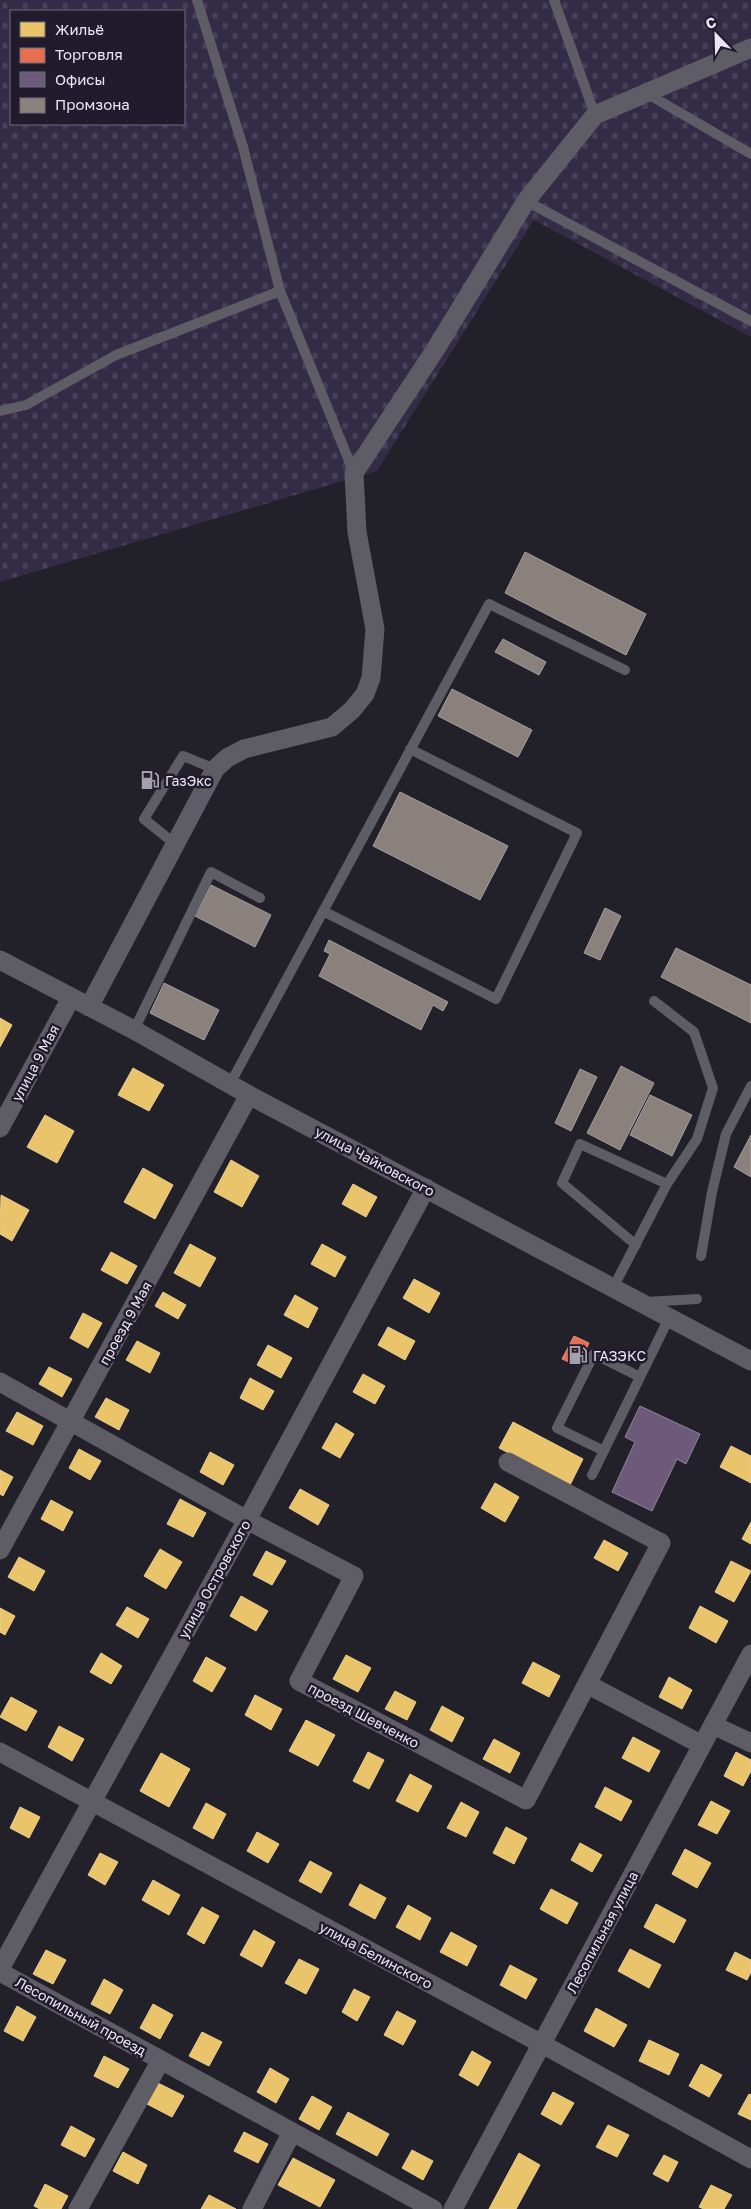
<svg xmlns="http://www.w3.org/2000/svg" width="751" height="2209" font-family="'Golos Text',sans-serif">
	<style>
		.cemetery { fill: url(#cemetery-stones); fill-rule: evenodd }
		.homes { fill: #e9c46a; stroke: #e9ce93 }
		.shops { fill: #e76f51; stroke: #e89381 }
		.offices { fill: #6d597a; stroke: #92839e }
		.industry { fill: #8a817c; stroke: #a69f9f }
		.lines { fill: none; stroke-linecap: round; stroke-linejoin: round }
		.lane { stroke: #5e5c64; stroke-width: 10 }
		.street { stroke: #5e5c64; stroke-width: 19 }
		.labels { text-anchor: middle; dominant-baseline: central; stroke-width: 5; stroke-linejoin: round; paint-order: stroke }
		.poi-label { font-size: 14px; fill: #e9e6f2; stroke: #211c2d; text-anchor: start }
		.street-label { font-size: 14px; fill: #e9e6f2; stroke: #211c2d }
	</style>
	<defs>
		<pattern id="cemetery-stones" width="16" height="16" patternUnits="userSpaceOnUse" patternTransform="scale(1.25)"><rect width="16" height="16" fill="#342b47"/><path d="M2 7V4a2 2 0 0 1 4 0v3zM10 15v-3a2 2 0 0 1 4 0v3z" fill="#484059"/></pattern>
	</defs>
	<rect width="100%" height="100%" fill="#222029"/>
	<path class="cemetery" d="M0,0H751V337L534,220L377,471L0,582ZM11,11H184V124H11Z"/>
	<path class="homes" d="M0,1018L12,1025L0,1047Z
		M133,1068L164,1085L149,1111L118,1095Z
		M45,1115L74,1131L57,1163L27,1147Z
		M231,1160L259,1176L242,1207L214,1192Z
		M143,1168L173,1185L155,1219L124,1202Z
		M353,1184L377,1197L366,1217L342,1204Z
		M1,1195L29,1210L12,1241L0,1234Z
		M190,1244L216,1258L200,1287L174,1273Z
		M322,1244L346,1257L335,1277L311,1264Z
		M111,1252L137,1266L127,1284L101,1270Z
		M414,1279L440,1293L429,1313L403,1298Z
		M163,1292L186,1305L178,1319L155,1306Z
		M295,1295L318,1308L308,1328L284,1315Z
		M83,1313L102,1323L88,1348L70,1338Z
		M388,1327L415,1341L405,1360L378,1345Z
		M137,1341L160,1353L150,1373L126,1360Z
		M268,1345L292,1358L281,1378L257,1365Z
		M49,1367L72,1379L62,1397L39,1384Z
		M363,1374L385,1386L375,1404L353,1392Z
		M250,1378L274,1391L263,1410L240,1398Z
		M106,1398L129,1410L119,1430L95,1417Z
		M17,1412L43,1426L33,1445L6,1431Z
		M513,1422L583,1459L570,1485L499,1448Z
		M336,1423L354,1434L340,1458L322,1448Z
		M731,1446L751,1456V1483L720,1467Z
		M79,1449L101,1461L90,1480L69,1468Z
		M210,1452L234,1465L223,1485L200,1472Z
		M0,1470L13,1477L3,1496L0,1494Z
		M495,1483L519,1497L505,1522L481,1508Z
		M300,1489L329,1505L318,1525L289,1508Z
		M180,1499L206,1513L193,1537L167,1524Z
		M51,1500L73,1512L63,1531L41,1519Z
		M751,1522V1544L742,1539Z
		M604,1540L628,1553L618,1571L594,1558Z
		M160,1549L182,1562L166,1589L144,1576Z
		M266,1551L286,1561L272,1585L253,1575Z
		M19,1557L45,1571L34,1591L8,1577Z
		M731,1561L751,1571L734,1602L715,1592Z
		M241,1596L268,1611L256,1631L230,1616Z
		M700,1606L728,1621L716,1643L689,1628Z
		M127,1607L149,1619L138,1638L116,1625Z
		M0,1608L15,1616L5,1635L0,1632Z
		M101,1653L122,1666L111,1684L90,1672Z
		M346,1655L371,1668L358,1692L333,1679Z
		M206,1657L226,1668L212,1692L193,1681Z
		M533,1662L560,1676L549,1697L522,1683Z
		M669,1677L692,1690L682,1709L659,1697Z
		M395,1691L416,1702L407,1720L385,1709Z
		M255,1695L282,1709L271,1730L245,1715Z
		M11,1697L37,1711L26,1731L0,1717Z
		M442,1706L464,1718L452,1742L430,1730Z
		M306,1720L335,1735L318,1766L289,1751Z
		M59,1726L84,1739L72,1761L48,1747Z
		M633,1737L660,1751L649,1772L622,1758Z
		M494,1739L520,1753L510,1773L483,1759Z
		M368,1752L384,1760L369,1789L353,1781Z
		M736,1752L751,1760V1771L743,1786L724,1776Z
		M161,1753L190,1769L169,1807L140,1791Z
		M410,1774L432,1786L418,1812L396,1801Z
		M605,1787L632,1801L621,1821L595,1807Z
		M711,1801L730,1811L717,1834L698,1825Z
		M461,1802L479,1812L466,1837L447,1828Z
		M206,1803L226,1814L213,1839L193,1828Z
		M20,1807L40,1817L29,1838L10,1828Z
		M506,1827L527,1838L514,1864L493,1853Z
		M257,1832L279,1844L268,1863L247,1851Z
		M580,1843L602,1855L592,1872L571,1860Z
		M685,1849L711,1863L697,1888L672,1874Z
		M100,1853L118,1862L105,1885L88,1875Z
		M310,1861L332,1873L321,1893L299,1881Z
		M153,1880L180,1895L169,1915L142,1900Z
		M360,1884L386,1898L375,1919L349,1905Z
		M551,1889L578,1903L567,1924L540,1909Z
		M656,1904L686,1920L674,1943L644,1927Z
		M408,1905L431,1918L420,1940L396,1927Z
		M202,1907L219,1916L204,1944L187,1934Z
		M254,1930L275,1942L262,1967L240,1955Z
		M451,1932L477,1946L467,1966L440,1952Z
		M630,1949L661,1965L649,1988L618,1971Z
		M46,1950L66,1960L53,1984L33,1974Z
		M735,1952L751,1960V1972L747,1980L726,1970Z
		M299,1959L319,1969L306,1994L285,1983Z
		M510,1965L537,1979L526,1999L500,1985Z
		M104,1979L123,1990L110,2014L91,2004Z
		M354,1989L370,1997L357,2021L342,2012Z
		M153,2004L173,2015L160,2039L140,2028Z
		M17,2006L36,2017L23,2041L4,2031Z
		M596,2008L627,2025L614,2047L584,2031Z
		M397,2011L416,2021L403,2045L384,2035Z
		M202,2032L222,2042L209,2066L189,2056Z
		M649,2040L679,2054L669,2075L639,2061Z
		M472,2051L491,2062L478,2086L459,2075Z
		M104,2056L129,2069L118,2088L94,2076Z
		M701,2064L722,2075L709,2097L689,2086Z
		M270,2068L289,2079L276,2103L257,2092Z
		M158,2083L184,2096L172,2117L147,2104Z
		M553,2092L574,2103L561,2125L541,2114Z
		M749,2094L751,2095V2120L738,2114Z
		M312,2096L332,2107L319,2130L299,2119Z
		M348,2112L389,2134L377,2156L336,2134Z
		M608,2125L629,2135L617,2157L596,2147Z
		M71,2126L95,2139L85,2157L61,2145Z
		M244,2132L268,2144L258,2163L234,2151Z
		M412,2150L433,2161L423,2180L402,2168Z
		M123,2152L147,2165L138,2184L113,2171Z
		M519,2153L540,2165L516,2209H489Z
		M664,2155L678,2162L668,2182L653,2174Z
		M293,2158L335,2180L320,2207L278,2185Z
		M45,2184L68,2196L61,2209H40L34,2206Z
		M711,2185L732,2195L724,2209H704L699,2207Z
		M209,2195L236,2209H201Z"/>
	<path class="shops" d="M574,1336L589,1343L578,1366L562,1359Z"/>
	<path class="offices" d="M640,1406L700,1434L686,1464L677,1459L652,1511L612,1492L635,1442L625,1437Z"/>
	<path class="industry" d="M525,552L646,614L626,655L505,593Z
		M503,639L546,662L539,675L495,652Z
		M452,689L532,730L518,757L438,716Z
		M400,792L508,846L480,900L373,846Z
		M211,885L271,915L255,947L195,916Z
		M605,908L621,916L600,960L584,953Z
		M329,940L448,1002L443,1011L433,1005L421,1030L319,976L330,954L324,951Z
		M676,948L751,985V1023L661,977Z
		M164,983L219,1010L204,1040L150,1013Z
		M621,1066L654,1083L620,1150L587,1133Z
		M580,1069L597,1077L571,1131L555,1123Z
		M650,1095L692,1115L672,1156L630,1135Z
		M751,1135V1177L734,1167Z"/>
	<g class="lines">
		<path class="lane" d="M197,0L243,147L280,291L354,473
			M554,0L595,115
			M646,93L751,154
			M526,201L751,321
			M0,411L26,405L116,355L280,291
			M175,844L144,819L183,756L215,769
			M323,911L496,999L577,833L410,749
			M654,1001L694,1032L713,1088L697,1139L667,1184
			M134,1030L211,872L260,898
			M230,1084L489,604L625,670
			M701,1256L712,1192L726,1134L751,1086
			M613,1288L667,1184L580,1144L562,1183L636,1245
			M646,1302L697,1299
			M604,1451L557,1428L594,1354L640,1377
			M592,1475L669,1318"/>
		<path class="street" d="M0,960L134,1030L249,1095L751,1361
			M89,1007L215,769L227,758L244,749L332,727L352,710L365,694L371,678L375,629L357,532L354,473L435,350L526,201L595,115L751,48
			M0,1128L71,998
			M0,1382L247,1520L354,1576L299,1681L526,1800L587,1684L702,1745
			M508,1462L661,1543L587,1684
			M0,1550L249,1095
			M713,1725L751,1743
			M0,1752L542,2044L751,2159
			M0,1969L247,1520L426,1188
			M0,1972L433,2209
			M78,2209L161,2060
			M252,2209L292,2132
			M453,2209L751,1654"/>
	</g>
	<defs>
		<g id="fuel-bare" transform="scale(1.5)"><path d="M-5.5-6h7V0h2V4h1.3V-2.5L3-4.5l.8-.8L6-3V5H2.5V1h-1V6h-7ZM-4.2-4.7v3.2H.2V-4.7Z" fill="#a3a1ac" stroke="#211c2d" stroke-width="2.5" paint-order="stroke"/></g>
	</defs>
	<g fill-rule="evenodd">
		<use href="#fuel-bare" x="150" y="780"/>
		<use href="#fuel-bare" x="578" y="1355"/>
	</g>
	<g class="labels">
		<g class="poi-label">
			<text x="165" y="780">ГазЭкс</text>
			<text x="593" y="1355">ГАЗЭКС</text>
		</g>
		<g class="street-label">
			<text transform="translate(35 1063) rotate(-62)">улица 9 Мая</text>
			<text transform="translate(375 1161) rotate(28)">улица Чайковского</text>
			<text transform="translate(125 1323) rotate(-61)">проезд 9 Мая</text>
			<text transform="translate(214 1579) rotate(-61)">улица Островского</text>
			<text transform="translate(364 1715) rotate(28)">проезд Шевченко</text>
			<text transform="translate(602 1932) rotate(-62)">Лесопильная улица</text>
			<text transform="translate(376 1955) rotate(28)">улица Белинского</text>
			<text transform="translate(81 2016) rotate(29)">Лесопильный проезд</text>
		</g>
	</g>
	<rect x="10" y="10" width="175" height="115" fill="#211c2d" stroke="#716d7c"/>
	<rect x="20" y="22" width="25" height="15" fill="#e9c46a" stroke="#716d7c"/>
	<text x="55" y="35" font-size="15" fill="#e9e6f2">Жильё</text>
	<rect x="20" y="48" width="25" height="15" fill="#e76f51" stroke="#716d7c"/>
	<text x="55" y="60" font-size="15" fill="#e9e6f2">Торговля</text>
	<rect x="20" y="72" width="25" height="15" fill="#6d597a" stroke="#716d7c"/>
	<text x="55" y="85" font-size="15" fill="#e9e6f2">Офисы</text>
	<rect x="20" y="98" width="25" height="15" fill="#8a817c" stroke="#716d7c"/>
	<text x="55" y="110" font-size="15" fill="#e9e6f2">Промзона</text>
	<g transform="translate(716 35) rotate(337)" stroke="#211c2d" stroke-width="4" paint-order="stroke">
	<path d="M0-4L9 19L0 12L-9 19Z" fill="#e9e6f2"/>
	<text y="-8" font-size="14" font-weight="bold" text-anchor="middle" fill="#e9e6f2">С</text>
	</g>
</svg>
